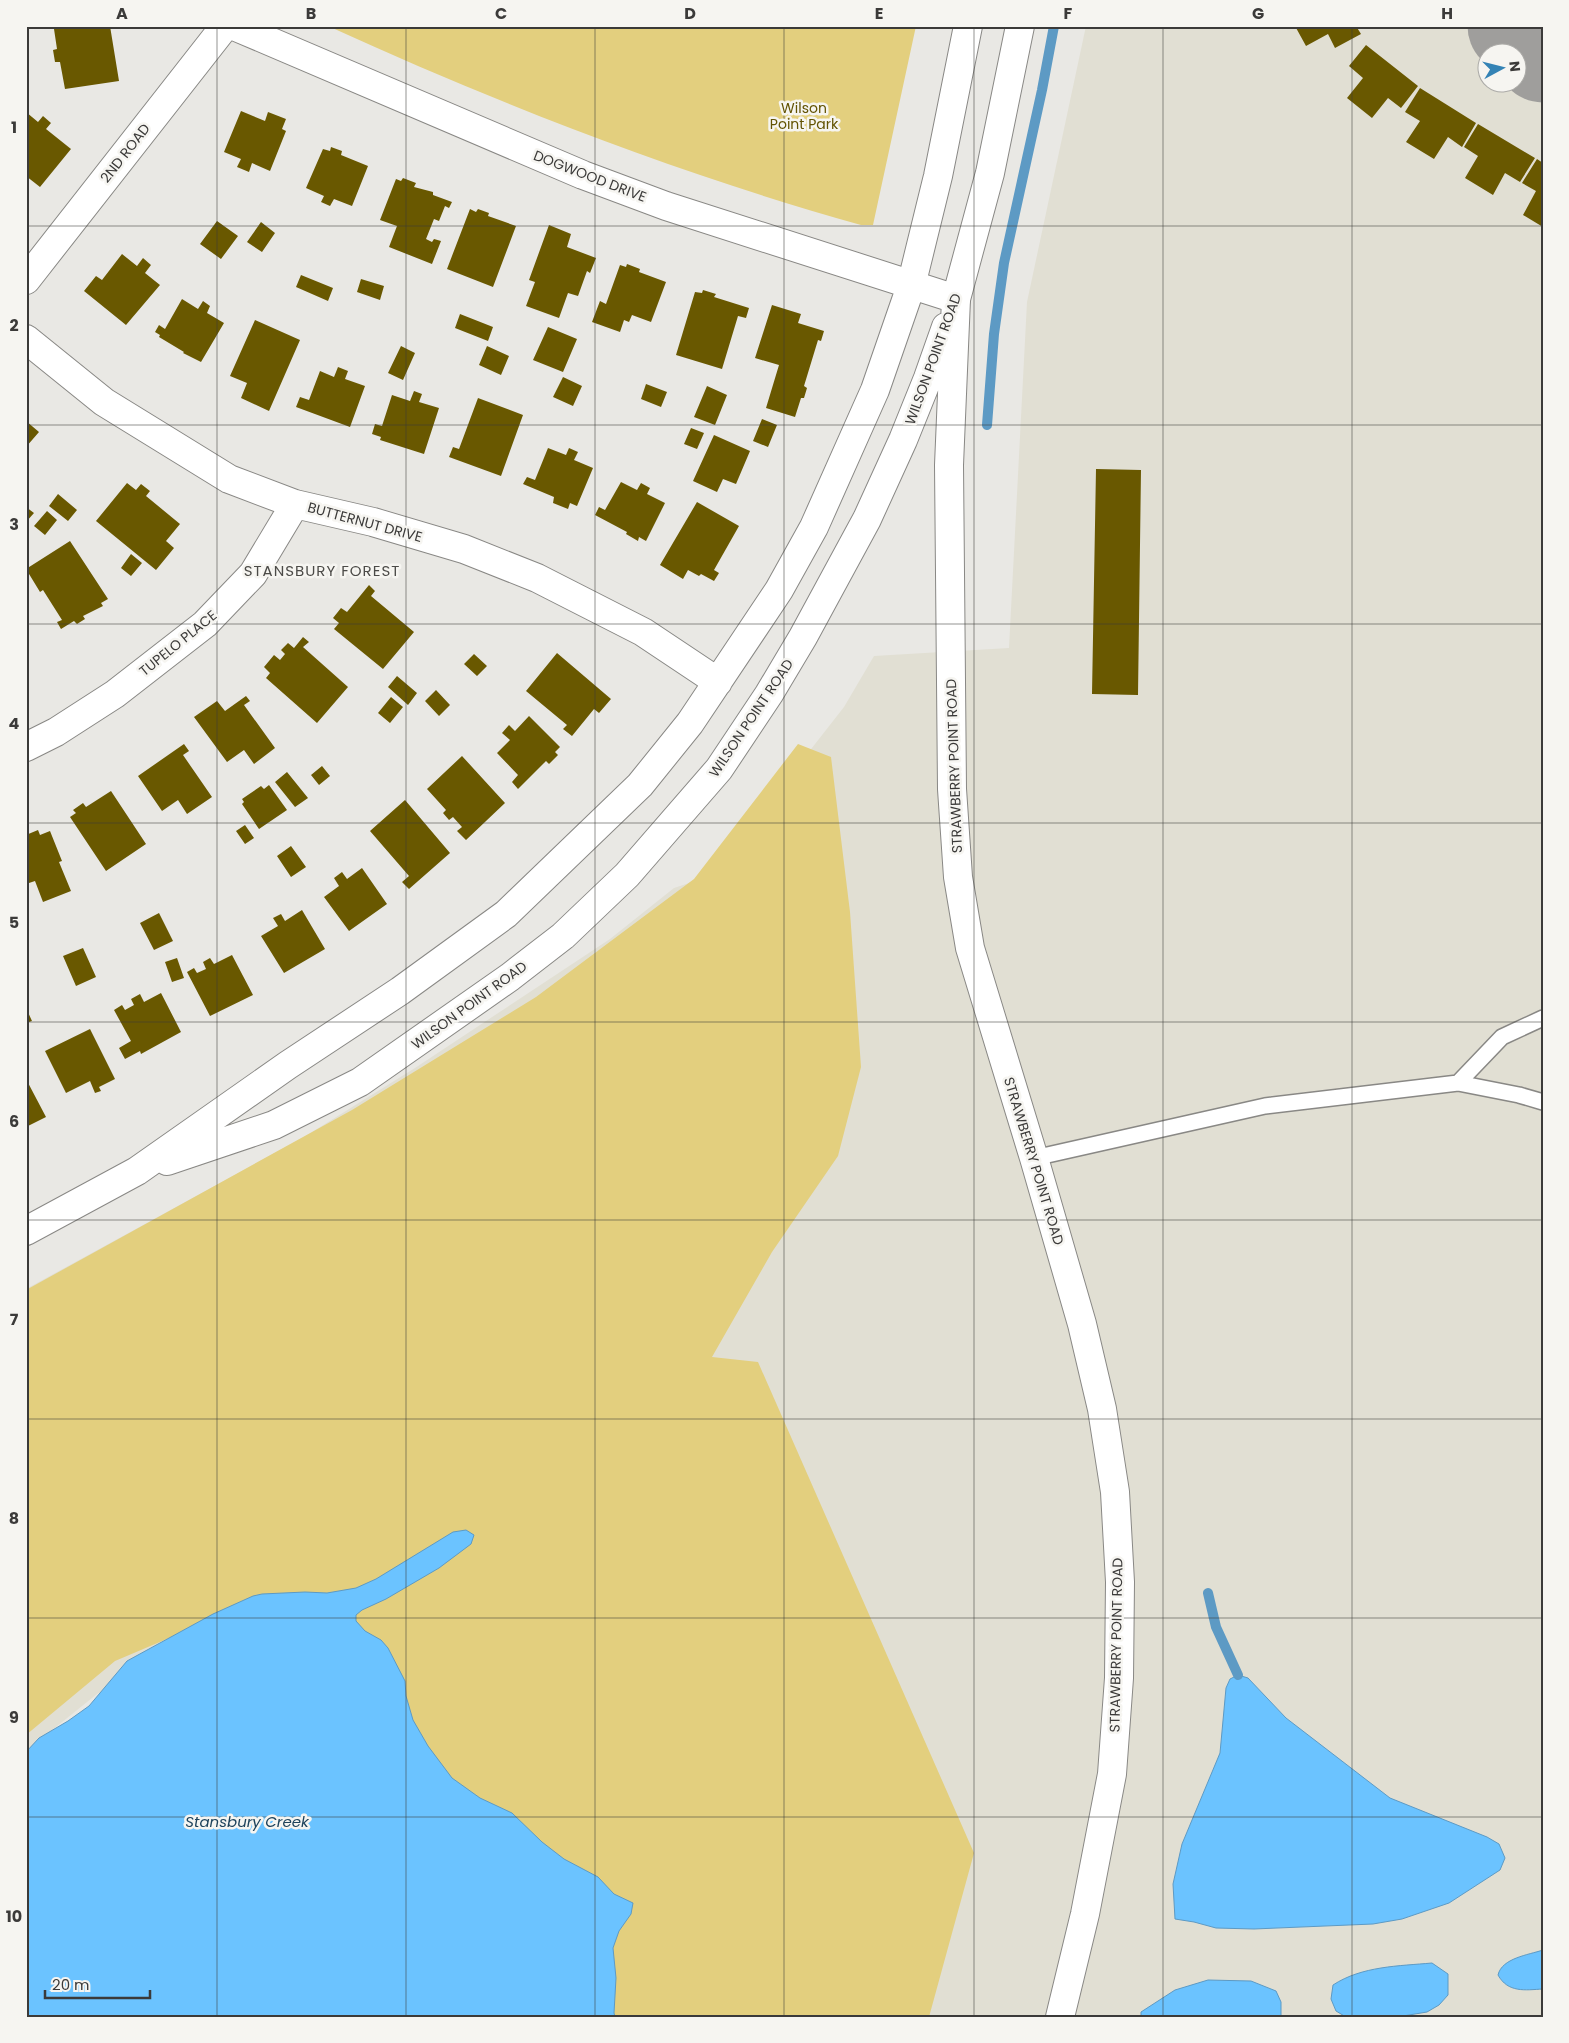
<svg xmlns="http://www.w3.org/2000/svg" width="1569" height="2043" font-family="Poppins,sans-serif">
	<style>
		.built { fill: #e1dfd3; fill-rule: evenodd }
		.green { fill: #e3cf7e }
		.water { fill: #6bc3ff; stroke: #5d9ac4 }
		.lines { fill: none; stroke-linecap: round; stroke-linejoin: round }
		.stream { stroke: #5d9ac4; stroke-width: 10 }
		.taxiway { stroke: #9f9e9c; stroke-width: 95 }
		.building { fill: #695800 }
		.lane-casing { stroke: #898885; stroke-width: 18 }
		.street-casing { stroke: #898885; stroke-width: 30 }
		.secondary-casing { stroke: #898885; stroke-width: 30 }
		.lane { stroke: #fff; stroke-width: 15 }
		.street { stroke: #fff; stroke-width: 28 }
		.secondary { stroke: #fff; stroke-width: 28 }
		.grid { fill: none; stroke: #3b3a39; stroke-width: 1; stroke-opacity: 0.55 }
		.labels { text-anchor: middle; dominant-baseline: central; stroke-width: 5; stroke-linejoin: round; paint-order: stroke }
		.park-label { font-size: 14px; fill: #635303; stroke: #f6f5f1 }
		.street-label { font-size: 14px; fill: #3b3a39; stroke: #f6f5f1 }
		.neighbourhood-label { font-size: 15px; letter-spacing: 1px; fill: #4c4b48; stroke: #f6f5f1 }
		.water-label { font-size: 15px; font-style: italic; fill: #1e435c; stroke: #f6f5f1 }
		.neatline { fill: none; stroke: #3b3a39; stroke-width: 2 }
		.grid-label { font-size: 16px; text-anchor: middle; font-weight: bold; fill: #3b3a39 }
	</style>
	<rect width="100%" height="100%" fill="#e9e8e4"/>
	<path class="built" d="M1086,26H1543V2017H560L201,1645L97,1694L26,1751V1289L304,1137L415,1068L610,939L674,888L692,882L772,799L844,707L874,656L1009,648L1027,302ZM1486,52H1516V82H1486Z"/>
	<path class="green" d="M328,26H916L873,225H861C679,174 501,105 328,26Z
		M798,744L831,757L850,912L861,1067L838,1156L772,1252L712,1357L758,1362L974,1853L929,2017H563L214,1619L115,1661L26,1735V1290L352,1110L536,997L694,879Z"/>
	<path class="water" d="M466,1530L474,1535L471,1544L439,1568L386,1599L362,1610L356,1615V1621L365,1631L381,1640L388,1648L405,1681L406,1696L413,1720L428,1746L452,1778L480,1798L512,1813L542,1842L564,1859L598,1877L614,1894L633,1903L631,1914L619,1931L613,1948L616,1978L614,2013L615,2017H26V1752L39,1738L68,1721L89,1706L127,1661L213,1614L253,1596L262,1594L305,1592L327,1593L356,1588L376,1579L453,1532Z
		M1238,1675L1248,1678L1286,1718L1390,1798L1487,1837L1499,1844L1505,1858L1500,1870L1449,1903L1402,1919L1373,1924L1254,1929L1216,1928L1194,1922L1175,1919L1173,1884L1182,1844L1220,1753L1226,1688L1230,1679Z
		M1543,1950V1989C1525,1990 1508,1993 1498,1975C1502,1958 1528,1955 1543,1950Z
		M1432,1963L1448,1974V1995L1439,2005L1427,2012L1397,2017H1346L1336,2011L1331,1999L1333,1985C1362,1966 1399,1966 1432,1963Z
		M1208,1980L1251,1981L1276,1991L1281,2002V2016L1141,2017V2012L1175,1990Z"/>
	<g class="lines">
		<path class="stream" d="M987,425L994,334L1004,263L1042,90L1054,26
			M1208,1593L1216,1627L1238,1675"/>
		<path class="taxiway" d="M1515,26L1543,55"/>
	</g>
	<path class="building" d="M68,26H110L119,81L65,89L60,62H55L53,50L57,49L54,29Z
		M1295,26H1356L1361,34L1335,48L1328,34L1306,46Z
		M1366,45L1418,86L1401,108L1388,98L1372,118L1347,98L1363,78L1349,66Z
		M1420,88L1476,123L1462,147L1448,137L1434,159L1406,142L1420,121L1405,112Z
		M241,111L265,121L268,112L286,119L282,129L286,131L270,171L252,163L249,172L237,167L241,159L224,152Z
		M26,112L38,122L43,116L51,123L46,129L71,149L40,187L26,176Z
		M1478,124L1535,158L1520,182L1505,173L1493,195L1465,178L1478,156L1464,147Z
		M331,147L342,151L341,155L368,166L352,206L334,199L330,206L321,202L324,196L306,188L323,149L330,151Z
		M1537,159L1543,163V227L1523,215L1536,191L1522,183Z
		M403,178L416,183L414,187L433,192V195L452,202L449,208L445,206L439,221L434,219L426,239L432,242L434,239L441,241L432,264L389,247L397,226L380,220L396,179L401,181Z
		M470,209L476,212L478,209L489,213L488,216L516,226L493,287L447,269Z
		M217,221L238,236L221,259L200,244Z
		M261,222L275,233L262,252L247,242Z
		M549,225L571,234L567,247L596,258L590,273L587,271L578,296L568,293L559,318L526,306L535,282L529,280Z
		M122,254L137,266L143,258L151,265L145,273L160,285L126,325L84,291L96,276L102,280Z
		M627,264L640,269L639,272L666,282L651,322L632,315L629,322L624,320L620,332L592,322L600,301L606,304L620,265L626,267Z
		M301,275L333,288L328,301L296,287Z
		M361,279L384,286L380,300L357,292Z
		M703,290L716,294L714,297L749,308L746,318L738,316L722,369L676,355L695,292L702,293Z
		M182,299L198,309L203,301L210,306L207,313L224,323L201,362L183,353L184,352L159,337L160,335L155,332L159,325L165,329Z
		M772,305L801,314L798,323L824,331L821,341L818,340L804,386L807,388L804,398H801L795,417L766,408L779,365L755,358Z
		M460,314L493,327L488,341L455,328Z
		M255,320L300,340L269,411L241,398L247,383L230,376Z
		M548,327L577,339L563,372L533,360Z
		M401,346L415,353L403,380L388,373Z
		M487,346L509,356L501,375L479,365Z
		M338,367L348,371L345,379L365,386L350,427L296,407L300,397L309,400L320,371L334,377Z
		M563,377L582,386L573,406L553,397Z
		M646,384L667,392L661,407L641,399Z
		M707,386L727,395L715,425L694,417Z
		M414,391L422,394L419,402L439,408L424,454L380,440L381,437L372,434L375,424L382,426L392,395L410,401Z
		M478,398L523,415L501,476L449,457L453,447L459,449Z
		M762,419L777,425L768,447L753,441Z
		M26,421L39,432L26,447Z
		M691,428L704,433L697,449L684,444Z
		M714,435L750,451L736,484L723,479L717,492L693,481Z
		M548,448L566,455L569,448L578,452L574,460L593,468L577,506L570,503L568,509L553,503L554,497L523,484L527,477L535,480Z
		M1096,469L1141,470L1138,695L1092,694Z
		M621,482L637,490L641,483L650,488L647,494L665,503L646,541L639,537L638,541L626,534L627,532L595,515L599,507L605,510Z
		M127,483L136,490L141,484L150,491L146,496L180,524L166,541L174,548L156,570L96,521Z
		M58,494L77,510L68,521L49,506Z
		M697,502L739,526L714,570L719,573L714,581L701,574L699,576L688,570L683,579L660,565Z
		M26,507L34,513L26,522Z
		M47,511L57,520L45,535L34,526Z
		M70,541L108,599L101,603L103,606L83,616L85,619L77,624L74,621L61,629L57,622L62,620L43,590L40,592L26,569Z
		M131,554L142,563L131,576L121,568Z
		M369,585L375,591L371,596L414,632L383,669L334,629L339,623L333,618L341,608L347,612Z
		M303,637L309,642L303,647L348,687L317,723L266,678L270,673L264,667L274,655L280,660L285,654L281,650L288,643L294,648Z
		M557,653L611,699L599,713L594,709L572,736L563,729L567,725L526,691Z
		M474,654L487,666L477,676L464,664Z
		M397,676L417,693L408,705L388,687Z
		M436,690L450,705L439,716L425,701Z
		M246,696L250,701L244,705L275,748L254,764L244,750L227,762L194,717L217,701L225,711Z
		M391,697L403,707L390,723L378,713Z
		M529,716L560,747L555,752L558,755L549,764L546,761L518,789L512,782L518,775L497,753L510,740L502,733L509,725L515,731Z
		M184,744L189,751L183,755L212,797L187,814L178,800L162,811L138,776Z
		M462,756L505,803L466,840L457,831L462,827L453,817L449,820L443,813L446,810L427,789Z
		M322,766L330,776L319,785L311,775Z
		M287,772L308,798L295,807L275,782Z
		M269,785L287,810L259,829L242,804L244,802L242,799L261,786L264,789Z
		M111,791L146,844L106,871L70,817L76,813L73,810L83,803L86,807Z
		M405,800L450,853L409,889L402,882L409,876L370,831Z
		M245,825L254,838L245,844L236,831Z
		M38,830L40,835L50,831L62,861L59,862L71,891L43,902L35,881L26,884V835Z
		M291,846L306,867L291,877L277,856Z
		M362,868L387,904L349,931L324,897L339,886L334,878L342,872L347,879Z
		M302,910L325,949L284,973L261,936L278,926L273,918L281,914L285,921Z
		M159,913L173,941L154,950L140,923Z
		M83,948L96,977L76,986L63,956Z
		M232,955L253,995L210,1016L187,972L194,968L197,973L206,969L203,962L210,958L214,964Z
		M177,958L184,978L172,982L165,962Z
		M161,993L181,1032L141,1054L140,1051L125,1059L119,1048L131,1041L114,1010L122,1005L125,1010L134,1005L131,999L140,994L144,1002Z
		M26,1008L32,1021L26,1023Z
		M90,1029L115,1079L99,1087L101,1091L95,1093L90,1081L66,1093L45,1051Z
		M26,1079L46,1117L26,1127Z"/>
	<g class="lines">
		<g class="lane-casing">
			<path id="lane" d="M1458,1083L1502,1037L1543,1018
				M1034,1158L1265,1106L1458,1083L1519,1095L1543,1102"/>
		</g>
		<g class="street-casing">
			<path id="street" d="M234,26L583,175L666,206L956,299
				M26,280L225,26
				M956,299L949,465L952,789L958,877L970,948L1034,1158L1082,1324L1102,1409L1115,1492L1120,1582L1119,1678L1112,1774L1085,1914L1060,2017
				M26,339L104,402L229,479L295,504L373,522L464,549L537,578L643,632L718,682
				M26,747L56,732L115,694L205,624L253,574L295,504
				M167,1161L274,1125L360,1082L510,977L563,936L627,875L719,769L769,694L803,637L867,519L903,440L928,378L946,327
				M26,1231L137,1171L288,1065L400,991L506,914L640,785L690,723L779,590L814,527L875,390L911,286"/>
		</g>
		<g class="secondary-casing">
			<path id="secondary" d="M911,286L938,176L968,26
				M956,299L990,173L1020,26"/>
		</g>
		<use href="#lane" class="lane"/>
		<use href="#street" class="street"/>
		<use href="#secondary" class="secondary"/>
	</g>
	<path class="grid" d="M217,26V2017M406,26V2017M595,26V2017M784,26V2017M974,26V2017M1163,26V2017M1352,26V2017M26,226H1543M26,425H1543M26,624H1543M26,823H1543M26,1022H1543M26,1220H1543M26,1419H1543M26,1618H1543M26,1817H1543"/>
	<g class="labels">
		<g class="park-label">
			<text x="804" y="108">Wilson<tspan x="804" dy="16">Point Park</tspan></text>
		</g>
		<g class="street-label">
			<text transform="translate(125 153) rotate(-52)">2ND ROAD</text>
			<text transform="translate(590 176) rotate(21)">DOGWOOD DRIVE</text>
			<text transform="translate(933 359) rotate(-70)">WILSON POINT ROAD</text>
			<text transform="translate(365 522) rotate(15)">BUTTERNUT DRIVE</text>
			<text transform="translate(178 643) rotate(-39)">TUPELO PLACE</text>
			<text transform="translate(751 718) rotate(-56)">WILSON POINT ROAD</text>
			<text transform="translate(954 766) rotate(-92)">STRAWBERRY POINT ROAD</text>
			<text transform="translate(469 1005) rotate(-36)">WILSON POINT ROAD</text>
			<text transform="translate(1034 1161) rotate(73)">STRAWBERRY POINT ROAD</text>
			<text transform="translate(1116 1645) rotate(-89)">STRAWBERRY POINT ROAD</text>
		</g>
		<g class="neighbourhood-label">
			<text x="322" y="570">STANSBURY FOREST</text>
		</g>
		<g class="water-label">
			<text x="247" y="1821">Stansbury Creek</text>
		</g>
	</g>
	<rect width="1569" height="2043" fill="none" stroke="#f6f5f1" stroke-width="55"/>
	<g transform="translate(1502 68) rotate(83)"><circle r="24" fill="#f6f5f1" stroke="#abaaa7"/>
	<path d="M0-4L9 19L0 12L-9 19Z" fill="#3483b5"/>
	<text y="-8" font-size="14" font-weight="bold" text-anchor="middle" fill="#3b3a39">N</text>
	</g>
	<path d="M45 1990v8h105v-8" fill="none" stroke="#3b3a39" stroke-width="2.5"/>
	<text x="52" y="1990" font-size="15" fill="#3b3a39" stroke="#f6f5f1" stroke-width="4" paint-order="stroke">20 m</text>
	<rect x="28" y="28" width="1514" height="1988" class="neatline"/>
	<g class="grid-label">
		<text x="122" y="19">A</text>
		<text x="311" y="19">B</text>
		<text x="501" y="19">C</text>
		<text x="690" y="19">D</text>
		<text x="879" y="19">E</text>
		<text x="1068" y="19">F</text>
		<text x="1258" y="19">G</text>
		<text x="1447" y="19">H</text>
		<text x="14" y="133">1</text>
		<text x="14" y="331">2</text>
		<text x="14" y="530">3</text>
		<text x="14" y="729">4</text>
		<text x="14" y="928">5</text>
		<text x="14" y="1127">6</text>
		<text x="14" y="1325">7</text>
		<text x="14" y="1524">8</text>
		<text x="14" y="1723">9</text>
		<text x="14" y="1922">10</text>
	</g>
</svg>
